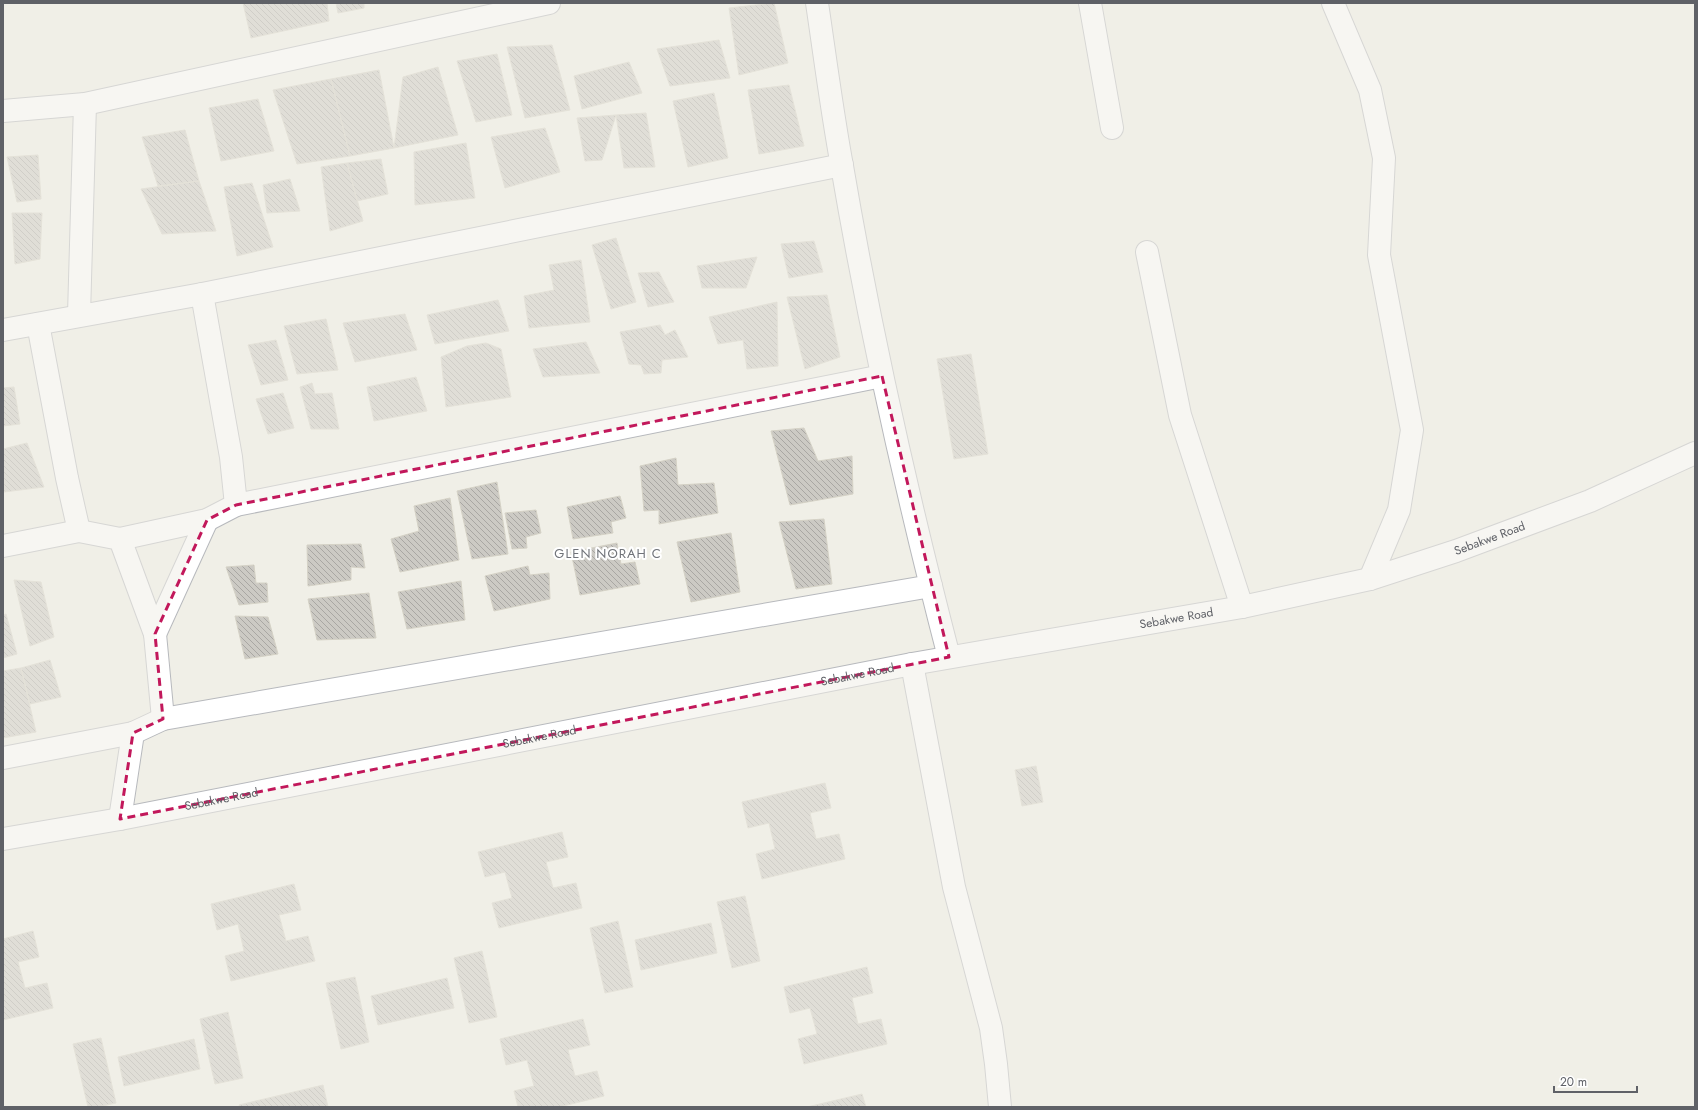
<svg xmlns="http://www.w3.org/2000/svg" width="1698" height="1110" font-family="Jost,sans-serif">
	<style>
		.building { fill: url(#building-back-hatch); stroke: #d5d2c6 }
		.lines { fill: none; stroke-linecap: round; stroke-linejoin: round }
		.minor-casing { stroke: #b7b9bd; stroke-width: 24 }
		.minor { stroke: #fff; stroke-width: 22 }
		.marked { fill: none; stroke: #c2185b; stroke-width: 3; stroke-dasharray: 8 5; stroke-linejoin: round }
		.labels { text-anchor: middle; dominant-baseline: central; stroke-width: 4; stroke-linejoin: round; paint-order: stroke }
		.street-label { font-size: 12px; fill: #5f6167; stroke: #fff }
		.neighbourhood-label { font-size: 13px; letter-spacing: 1px; fill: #707379; stroke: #fff }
	</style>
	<defs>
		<pattern id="building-back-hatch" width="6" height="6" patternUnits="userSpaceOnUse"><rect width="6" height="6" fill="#cccac4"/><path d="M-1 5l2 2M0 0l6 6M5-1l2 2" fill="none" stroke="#a9a7a3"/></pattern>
	</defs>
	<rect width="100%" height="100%" fill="#f0efe7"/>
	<path class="building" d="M243,3H327L329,21L251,38Z
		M336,3H364V8L338,13Z
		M774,3L788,63L739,75L729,8Z
		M719,40L730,78L670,86L657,49Z
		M552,45L570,110L525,118L507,47Z
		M497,54L512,115L476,122L457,61Z
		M629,62L642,93L582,109L574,76Z
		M438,67L458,135L394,148L403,77Z
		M379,70L394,148L350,156L331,79Z
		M331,79L350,156L297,164L273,90Z
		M789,85L804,146L759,154L748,90Z
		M714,93L728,158L688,167L673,101Z
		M258,99L274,151L221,161L209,108Z
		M646,113L655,167L624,168L616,115Z
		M616,115L602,160L585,161L577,118Z
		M545,128L560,172L505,188L491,137Z
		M185,130L199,181L158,186L142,137Z
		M466,143L475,198L415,205L414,152Z
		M38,155L41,199L17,202L7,157Z
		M381,159L388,194L357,201L347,163Z
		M347,163L363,221L330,231L321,167Z
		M290,179L300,211L267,213L263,185Z
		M199,181L216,231L162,234L141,189Z
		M252,183L273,247L237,256L224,187Z
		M12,213H42L40,259L15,264Z
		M616,238L636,302L611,309L592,245Z
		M814,241L823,272L789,278L781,244Z
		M757,257L746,288H702L697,266Z
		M581,260L590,322L529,328L524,296L554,290L549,265Z
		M659,272L674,302L648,307L638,273Z
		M827,295L840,357L805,369L787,297Z
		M498,300L509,331L435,344L427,315Z
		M777,302L778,366L747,369L743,340L718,344L709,317Z
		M405,314L417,350L355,362L343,323Z
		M326,319L338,370L297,374L284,326Z
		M660,325L665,335L675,330L688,357L662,360L661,373L644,374L641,365L629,364L620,332Z
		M276,340L288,380L261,385L248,345Z
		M586,342L600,373L543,377L533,349Z
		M486,343L501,349L511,397L446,407L441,357L467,346Z
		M971,354L988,454L954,459L937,359Z
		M416,377L427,411L374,421L367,387Z
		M312,383L315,394L332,393L339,429H311L300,387Z
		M14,387L20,424L3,426V388Z
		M283,393L294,428L268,434L256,399Z
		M804,428L818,461L852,456L853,494L790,505L771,431Z
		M27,443L44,487L4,492L3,449Z
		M676,458L678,485L714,483L718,513L659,524V510L644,511L640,466Z
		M497,482L508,554L472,559L457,491Z
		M620,496L626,518L611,522L613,533L573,539L567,507Z
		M450,498L459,560L400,572L391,539L419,531L414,506Z
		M536,510L541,533L526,537L527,548L512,549L505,513Z
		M824,519L832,584L796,589L779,522Z
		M731,533L740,592L691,602L677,542Z
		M617,543L621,564L635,562L640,584L580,595L571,552Z
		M361,544L365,568L351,567V580L308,586L307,545Z
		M254,565L256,583H267L268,602L239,605L226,567Z
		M528,566L530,575L549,573L550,599L494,611L485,576Z
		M14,580L41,582L54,637L30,646Z
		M461,581L465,620L407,629L398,592Z
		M369,593L376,638L317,640L308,599Z
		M6,614L17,654L3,658V615Z
		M235,616L268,617L278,654L245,659Z
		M50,660L61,697L30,704L21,668Z
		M21,668L36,732L3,738V671Z
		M1036,766L1043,802L1022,806L1015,770Z
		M825,783L831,808L810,813L816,839L839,834L845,859L762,879L756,854L775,849L769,823L748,828L742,802Z
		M562,832L568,857L546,862L553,888L576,883L582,908L499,928L492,903L512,898L505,872L485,877L478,852Z
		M294,884L301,910L279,915L286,941L308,936L315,961L231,981L225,956L244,951L238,924L217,930L211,904Z
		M745,896L760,961L732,968L717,902Z
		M618,921L633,987L605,993L590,928Z
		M711,923L717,953L641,970L635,940Z
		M33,931L39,957L18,962L25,988L47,983L53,1008L3,1020V939Z
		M482,951L497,1017L469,1023L454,958Z
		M867,967L873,993L852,998L858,1024L881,1019L887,1044L804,1064L798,1039L817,1034L810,1008L790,1013L784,987Z
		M355,977L369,1042L341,1049L326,983Z
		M447,978L454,1008L378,1025L371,996Z
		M228,1012L243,1078L215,1084L200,1019Z
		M583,1019L590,1045L568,1050L575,1076L597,1071L604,1096L559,1107H518L514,1091L534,1086L527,1060L506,1065L500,1039Z
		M101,1038L116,1103L98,1107H88L73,1044Z
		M194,1039L200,1069L124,1086L118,1057Z
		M323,1085L328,1107H240L239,1105Z
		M862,1094L866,1107H807Z"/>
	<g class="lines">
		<g class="minor-casing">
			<g id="minor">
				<path d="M817,3C825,57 832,112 842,166C870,331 907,495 949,657"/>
				<path d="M1090,3L1112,128"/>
				<path d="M1333,3L1370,90L1384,158L1379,255L1412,430L1399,510L1370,579"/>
				<path d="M3,111L85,104L549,3"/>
				<path d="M1147,252L1180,415L1242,607"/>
				<path d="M202,294L231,457L236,505L882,376"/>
				<path d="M79,315L85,104"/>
				<path d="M3,330L202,294L842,165"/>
				<path d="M79,531L120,539L155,634L163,719"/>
				<path d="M120,539L207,520L236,505"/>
				<path d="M3,546L79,531L67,478L38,324"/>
				<path d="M155,634L207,520"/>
				<path d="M912,664L954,887L991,1028L996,1064L1000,1107"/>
				<path d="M3,758L133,733L163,719L931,586"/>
				<path d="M120,819L133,733"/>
				<path id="s1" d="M3,839L120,819L912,664L1242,607L1370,579L1456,551L1590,501L1695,453"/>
			</g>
		</g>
		<use href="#minor" class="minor"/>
	</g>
	<path d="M0 0H1698V1110H0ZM882,376L949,657L120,819L133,733L163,719L155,634L207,520L236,505Z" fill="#f0efe7" fill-opacity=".55" fill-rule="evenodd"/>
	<path class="marked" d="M882,376L949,657L120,819L133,733L163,719L155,634L207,520L236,505Z"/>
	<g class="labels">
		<g class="street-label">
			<text stroke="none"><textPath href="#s1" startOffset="1518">Sebakwe Road</textPath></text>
			<text stroke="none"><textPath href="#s1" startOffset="1194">Sebakwe Road</textPath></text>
			<text stroke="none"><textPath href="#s1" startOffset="870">Sebakwe Road</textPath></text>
			<text stroke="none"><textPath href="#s1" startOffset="546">Sebakwe Road</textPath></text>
			<text stroke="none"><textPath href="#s1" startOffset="222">Sebakwe Road</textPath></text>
		</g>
		<g class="neighbourhood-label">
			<text x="608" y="553">GLEN NORAH C</text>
		</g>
	</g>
	<rect width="1698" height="1110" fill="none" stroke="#5f6167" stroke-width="8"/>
	<path d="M1554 1086v6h83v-6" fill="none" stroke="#5f6167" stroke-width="2"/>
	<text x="1560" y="1086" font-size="12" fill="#5f6167" stroke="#ffffff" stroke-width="3" paint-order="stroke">20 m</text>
</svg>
